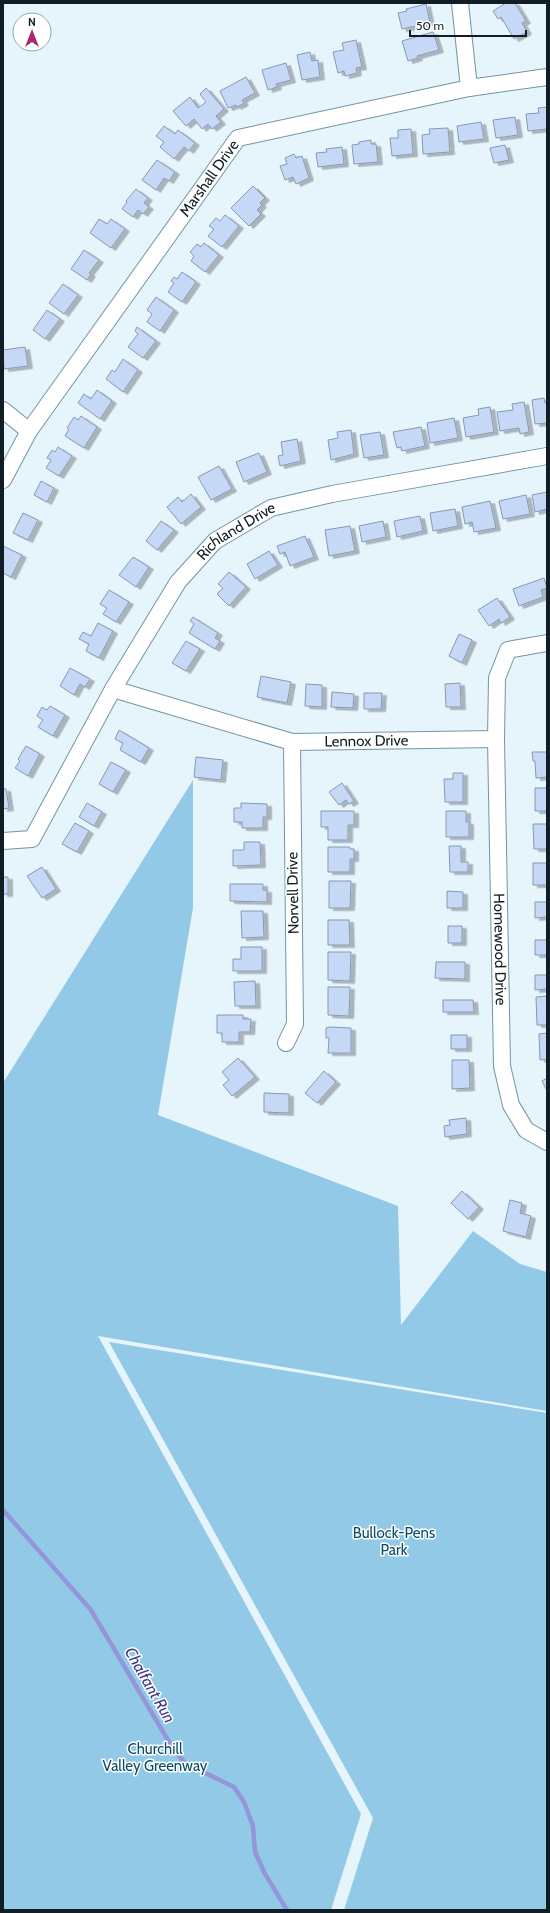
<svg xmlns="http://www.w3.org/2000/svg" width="550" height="1913" font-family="Cabin,sans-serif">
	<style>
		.green { fill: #92c9e7 }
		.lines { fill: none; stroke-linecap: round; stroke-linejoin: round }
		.stream { stroke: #9396d9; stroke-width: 4.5 }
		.building { fill: #c5d9f6; stroke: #8699b4; filter: url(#shadow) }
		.minor-casing { stroke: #7494a6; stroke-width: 18 }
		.minor { stroke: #fff; stroke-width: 16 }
		.labels { text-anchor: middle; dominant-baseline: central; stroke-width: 3; stroke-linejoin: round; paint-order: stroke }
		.street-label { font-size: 15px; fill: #101d24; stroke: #fff }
		.park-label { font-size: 15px; fill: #094c67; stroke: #fff }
		.water-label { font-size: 16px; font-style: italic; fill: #3c3786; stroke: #fff }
	</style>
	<defs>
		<filter id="shadow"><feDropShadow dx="4.5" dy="2.5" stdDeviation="0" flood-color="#0004"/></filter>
	</defs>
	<rect width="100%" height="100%" fill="#e6f4fc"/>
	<path class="green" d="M193,780V908L158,1115L398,1206L401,1325L473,1231L520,1264L547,1272V1411L98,1336L361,1814L331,1910H3V1083Z
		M109,1342L547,1413V1910H344L373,1818Z"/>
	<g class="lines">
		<path class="stream" d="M3,1510L91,1610L172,1747L185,1763L234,1787L244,1802L253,1826L255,1852L265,1874L287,1910"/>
	</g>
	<path class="building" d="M506,3H515L526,21L522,23L527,32L514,39L501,17L498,19L493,11Z
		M426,4L430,23L402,29L398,13L407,11L406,9Z
		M433,32L439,50L417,56L418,58L408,61L402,41Z
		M356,40L362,67L356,68L357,73L345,76L344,71L338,73L333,52L344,50L342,43Z
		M310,52L312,61L318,60L320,77L302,80L297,55Z
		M286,63L291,80L276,84L277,87L268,90L262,70Z
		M246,77L255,93L242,100L244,103L237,107L236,105L228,108L220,91Z
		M206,88L224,109L216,116L221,122L212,129L208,124L202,129L194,119L186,126L173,111L190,97L198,108L206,102L200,94Z
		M547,107V129L528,131L526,114L539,113L538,108Z
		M515,117L518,135L496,138L493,120Z
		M481,122L484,139L459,142L457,126Z
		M164,126L175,134L178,130L195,143L189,151L184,147L174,159L160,147L164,142L156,136Z
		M448,128L450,152L423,154L422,135L430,134L429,129Z
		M411,129L413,154L392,156L390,138H398V130Z
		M371,140V144H376L378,162L354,164L352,145L359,144V142Z
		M505,145L509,160L494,163L490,148Z
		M342,147L344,164L318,167L316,153L327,152L326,149Z
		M294,154L296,158L302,156L309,178L296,184L293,177L285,180L280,166L287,164L285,158Z
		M157,160L175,172L169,181L164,178L156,190L142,180Z
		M253,186L265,198L260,203L262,205L257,210L261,214L249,226L231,208Z
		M136,189L148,198L144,203L149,207L143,214L138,210L133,217L122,209L127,202L126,201Z
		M225,215L239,226L222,247L208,236L214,229L209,226L216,218L220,221Z
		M99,219L107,224L111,219L125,229L111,248L90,233Z
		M204,243L219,255L205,272L191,261L194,256L190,252L197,244L201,247Z
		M84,250L99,260L89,273L91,274L87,280L71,269Z
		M182,272L196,282L182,302L168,292L174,283L171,281L174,277L177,279Z
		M63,284L78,295L64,314L49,303Z
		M156,297L174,310L160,331L147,322L152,314L147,310Z
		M47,310L60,319L45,339L33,330Z
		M137,327L156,341L143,358L128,347L138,334L135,331Z
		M25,347L28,366L4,369L3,350Z
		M123,359L138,370L123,392L106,379L112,370L115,372Z
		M97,390L112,401L100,419L78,403L84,394L91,399Z
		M544,398L545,403H547V423L535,424L532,400Z
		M524,402L529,432L520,434L519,428L500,431L497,412L513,410L512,404Z
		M490,407L494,432L466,437L463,418L479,415L478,409Z
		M81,416L97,427L84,448L65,436L69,429L67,428L74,417L78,420Z
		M454,418L458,438L430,443L427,423Z
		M421,427L425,446L402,451L401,447L397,448L393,432Z
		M351,430L354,454L331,460L328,440L338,438L337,432Z
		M380,432L384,455L364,458L360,435Z
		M297,439L301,461L280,466L278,456L283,455L281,442Z
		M58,447L72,456L59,476L46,468L51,460L47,458L52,450L55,452Z
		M259,453L267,472L244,482L236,462Z
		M219,466L232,489L211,500L198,477Z
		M41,481L54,488L47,502L34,495Z
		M547,492V509L535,512L532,495Z
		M191,494L201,507L181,524L167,507L178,497L182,502Z
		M526,495L530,514L503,519L499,501Z
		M490,501L496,528L474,532L472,522L465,524L462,507Z
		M455,509L458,526L433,531L430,513Z
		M23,513L38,520L28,540L13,533Z
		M420,516L423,531L397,537L394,521Z
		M161,521L174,530L157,550L146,541Z
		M383,521L386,537L362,542L359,526Z
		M350,526L355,551L329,556L325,530Z
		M305,536L314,557L290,566L285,552L280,554L277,546Z
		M3,546L22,555L11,577L3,573Z
		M269,551L278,565L255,579L247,564Z
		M133,557L149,567L136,587L119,575Z
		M229,572L246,587L229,606L217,594L223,588L218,584Z
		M544,578L547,588L541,590L543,597L519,606L513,589Z
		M109,590L129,602L116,622L103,614L107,608L100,604Z
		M497,598L510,617L501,623L499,619L489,626L478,610Z
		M193,617L218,633L215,638L220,641L215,649L189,633L194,624L190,621Z
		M98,623L113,631L99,658L86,651L89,644L79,639L83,632L91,636Z
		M459,634L472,640L462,663L449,656Z
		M186,641L200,649L186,671L172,663Z
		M70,668L90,679L85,687L80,684L74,695L60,686Z
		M261,676L291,682L287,703L257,697Z
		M460,683L461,707H446L445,684Z
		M306,684L322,685V707L305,706Z
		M332,692L354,694L353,708L331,707Z
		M364,693H382L381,709H364Z
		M50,706L65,715L53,736L38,727L43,720L37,716L42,707L47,710Z
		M119,730L149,748L141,762L120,750L123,743L115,739Z
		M26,746L40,754L28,776L15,768L20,761L18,759Z
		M532,752H547V777L536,778L535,761H533Z
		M196,757L223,760L221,780L194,777Z
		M111,762L126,770L113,792L99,784Z
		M453,773H463V802H445L444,779H453Z
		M342,783L354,801L349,804L346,800L339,805L329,792Z
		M535,788H547V811H535Z
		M3,789H6L9,808L3,809Z
		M87,803L102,812L94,826L79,817Z
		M241,803L267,804V817H263V828H242V822H234V808H241Z
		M321,811H354V825H348V840H328V827H321Z
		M446,811H466V822H469V837H446Z
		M75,823L89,831L77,852L62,844Z
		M533,824H547V849H534Z
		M244,842H260L261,865L233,866V850H244Z
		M449,846H461V862H468V872H450Z
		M328,847H350V849H354V859H350V872H328Z
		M533,863H547V885H533Z
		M42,867L56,889L42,898L27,876Z
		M3,877H8V894H3Z
		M329,881H351L350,908H329Z
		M230,884H263V890H267V902L230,901Z
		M447,891L463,892V908H447Z
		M535,902H547V917L535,918Z
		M241,911H263L264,937L242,938Z
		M328,920H349L350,945H328Z
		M448,926H462V943H448Z
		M535,940H547V955H535Z
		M241,947H262V971H233V959H241Z
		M328,952H351L350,981L328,980Z
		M436,962H465V979L435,978Z
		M535,975H547V989L535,990Z
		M255,981L256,1006H235L234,982Z
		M328,987H350L349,1016L328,1015Z
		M547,996V1025H537L536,997Z
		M443,1000H473L474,1012H443Z
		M217,1015H243V1019H251L250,1032H239V1042H222V1033H217Z
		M330,1027L351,1028V1053H328L329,1038H326V1028Z
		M547,1033V1059L540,1060L539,1034Z
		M451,1035H467V1049H451Z
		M238,1058L255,1077L232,1096L223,1085L229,1080L222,1072Z
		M452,1060H469L470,1088L452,1089Z
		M324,1071L336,1082L317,1103L305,1093Z
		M547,1078V1091L542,1081Z
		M264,1093L289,1094V1113L264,1112Z
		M466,1118L467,1134L445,1137L444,1126L450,1125L449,1120Z
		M462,1191L479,1207L468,1219L451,1203Z
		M510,1200L522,1203L520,1213L531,1216L526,1237L503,1231Z"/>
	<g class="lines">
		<g class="minor-casing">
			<g id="minor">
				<path d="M460,3L469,88"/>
				<path d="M3,410L29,431"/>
				<path id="s1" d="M3,480L29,431L238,138L469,88L547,77"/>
				<path id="s2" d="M547,643L508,650L497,678L496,739L502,1066L511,1105L526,1130L547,1142"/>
				<path id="s3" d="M113,689L292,742L496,739"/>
				<path id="s4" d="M3,841L32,839L113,689L178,582L215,541L271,508L332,494L547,456"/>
				<path d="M286,1043L295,1024L292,742"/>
			</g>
		</g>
		<use href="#minor" class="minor"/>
	</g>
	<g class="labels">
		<g class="street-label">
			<text stroke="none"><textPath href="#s1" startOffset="366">Marshall Drive</textPath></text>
			<text stroke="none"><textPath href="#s4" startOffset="403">Richland Drive</textPath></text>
			<text stroke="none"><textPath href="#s3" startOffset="261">Lennox Drive</textPath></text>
			<text transform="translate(293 893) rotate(-91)">Norvell Drive</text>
			<text stroke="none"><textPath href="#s2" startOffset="341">Homewood Drive</textPath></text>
		</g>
		<g class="park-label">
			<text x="394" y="1533">Bullock-Pens<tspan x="394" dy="17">Park</tspan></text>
			<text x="155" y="1749">Churchill<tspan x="155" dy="17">Valley Greenway</tspan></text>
		</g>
		<g class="water-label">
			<text transform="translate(150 1685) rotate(60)">Chalfant Run</text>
		</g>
	</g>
	<rect width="550" height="1913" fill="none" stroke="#101d24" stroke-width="8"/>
	<g transform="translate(32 32)"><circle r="19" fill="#ffffff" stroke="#9fa5a7"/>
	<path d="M0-3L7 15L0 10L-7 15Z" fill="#ae276d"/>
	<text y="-6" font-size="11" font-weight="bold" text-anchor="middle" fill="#101d24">N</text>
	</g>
	<path d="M410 30v6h116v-6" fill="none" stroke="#101d24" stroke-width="2"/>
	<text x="416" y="30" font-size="12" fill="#101d24" stroke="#ffffff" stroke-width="3" paint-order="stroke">50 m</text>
</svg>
